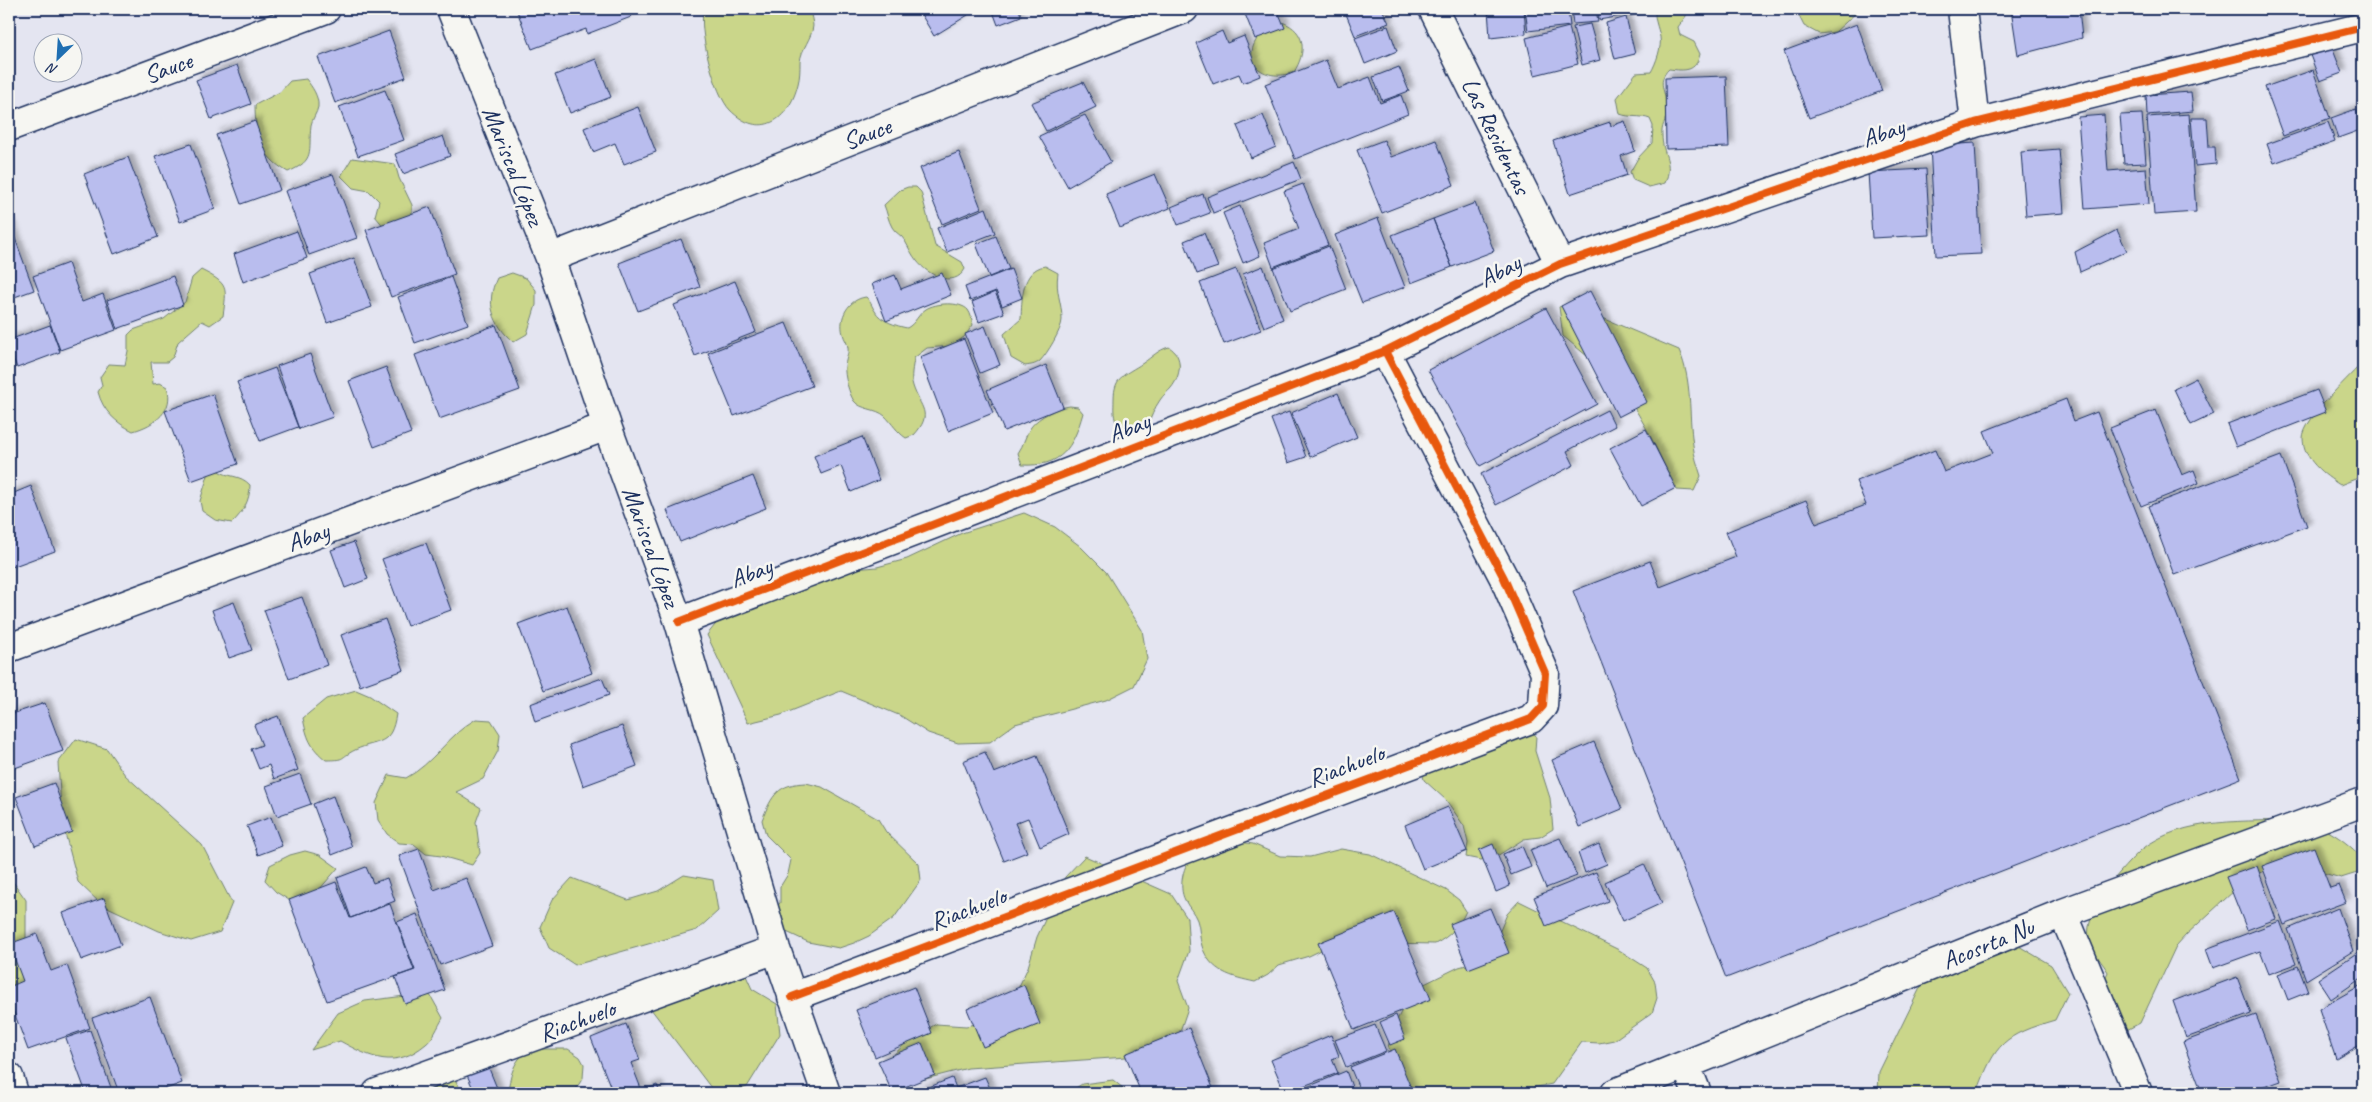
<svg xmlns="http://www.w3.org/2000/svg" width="2372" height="1102" font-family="Caveat,sans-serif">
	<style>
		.green { fill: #cad68a; stroke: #728274 }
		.building { fill: #b9bdee; stroke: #1b2f5e; filter: url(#shadow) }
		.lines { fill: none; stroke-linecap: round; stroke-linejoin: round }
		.street-casing { stroke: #1b2f5e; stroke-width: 31 }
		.secondary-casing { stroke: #1b2f5e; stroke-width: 31 }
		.street { stroke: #f6f6f2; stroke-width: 28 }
		.secondary { stroke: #f6f6f2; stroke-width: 28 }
		.cycleway-casing { stroke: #f6f6f2; stroke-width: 11 }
		.cycleway { stroke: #e8590c; stroke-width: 8 }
		.labels { text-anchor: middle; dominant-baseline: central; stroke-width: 5; stroke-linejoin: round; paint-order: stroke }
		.street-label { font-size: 25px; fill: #1b2f5e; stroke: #f6f6f2 }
	</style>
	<defs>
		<filter id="shadow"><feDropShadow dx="4.5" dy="-4.5" stdDeviation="2.5" flood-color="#0004"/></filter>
	</defs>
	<rect width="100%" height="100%" fill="#e4e5f1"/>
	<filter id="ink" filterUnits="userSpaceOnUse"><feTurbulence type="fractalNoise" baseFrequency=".02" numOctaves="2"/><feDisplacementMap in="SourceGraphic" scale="10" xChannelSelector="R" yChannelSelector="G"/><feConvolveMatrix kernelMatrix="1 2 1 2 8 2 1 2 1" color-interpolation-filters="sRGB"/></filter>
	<g filter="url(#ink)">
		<path class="green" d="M704,9H806L810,11C811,15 813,22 813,26C812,38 801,49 800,62C800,69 800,77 798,84C789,121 760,140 730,110C715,95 697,28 704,9Z
			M1655,9H1688L1686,16L1678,27L1680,35L1694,42L1700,54C1696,72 1685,71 1669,69C1654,83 1669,95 1667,112C1666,120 1661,127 1662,135C1662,155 1674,162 1665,183L1649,187L1633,180L1630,172L1638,158L1652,143L1653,126L1650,119C1640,115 1630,118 1620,114L1617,98L1636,73L1651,72C1656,63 1662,47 1660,37C1658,26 1654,20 1655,9Z
			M1802,9H1869L1857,12L1835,32L1819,34L1804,26L1797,12Z
			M1282,22C1307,31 1306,53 1294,72C1267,83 1238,64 1259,36C1264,30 1276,26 1282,22Z
			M306,79C312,87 319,96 318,107C317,113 312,119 311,125C308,152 316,160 288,172C261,157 255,135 255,105L280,92L290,81Z
			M352,158L395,164L399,178L412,205V222L385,228L375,216L379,201L369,191L353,188L341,176Z
			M908,187H916L921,192L935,246L962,262L965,269C954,289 928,275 917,261C912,255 909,248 905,241C902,235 895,233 892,227C888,220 887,212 884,205L900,190Z
			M1045,266L1058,273C1055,293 1062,301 1062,320C1062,329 1047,354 1040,361C1035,365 1031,365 1025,366L1011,358L1004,334L1021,319C1022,300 1021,270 1045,266Z
			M201,270C229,284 227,287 223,316L210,325L202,321L178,342L173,357L167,362H151L153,384L160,383L167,387C175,410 155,425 133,431C116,423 103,411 98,392L102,385L100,377L109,364L125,365L128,351V335L133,330L164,319L185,302L192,278Z
			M512,273L526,278L536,290V305L527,334L513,342C493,324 485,303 497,278Z
			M866,297C871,302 871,305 875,311C880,321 897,326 907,328C916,323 918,314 926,309C935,303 960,301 968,310C971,314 972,320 973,325L964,337L951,346L927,348L914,358C913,367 910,377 913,386C920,408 934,413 914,435L906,438C897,432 892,423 885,416C876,408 861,410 854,401C849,394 844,375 845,367C845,361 849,354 848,348C848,343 844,339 843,334C838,317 849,299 866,297Z
			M1574,301L1598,316L1679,350C1693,383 1688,412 1693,445C1694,456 1698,466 1701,476L1694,491L1677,490C1660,458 1646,421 1623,392C1606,370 1584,354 1563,336L1559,307Z
			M1169,347C1184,356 1181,376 1171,388C1168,392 1163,395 1160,400C1154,408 1151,419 1146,428L1139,432L1116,422C1113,414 1114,408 1114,399C1114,376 1125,375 1143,363C1152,357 1158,350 1169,347Z
			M2360,365L2363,366V476L2340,485C2324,475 2303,459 2303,438C2303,420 2347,379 2360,365Z
			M1070,406L1078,407L1083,413C1073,448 1062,467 1022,465L1018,453C1024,445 1025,435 1031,427C1038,417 1058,407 1070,406Z
			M217,470C228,478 240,474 250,485C250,501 243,512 232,523L215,520L202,511L200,501L209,472Z
			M1024,513L1055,527L1080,546L1106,572L1142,630L1147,659L1134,686L1106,700L1015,724L990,742L958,743L928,733L901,716L841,691L781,715L748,723L707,635L746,586L776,576L877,567L907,559L962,533Z
			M356,690L370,696L396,714C391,747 379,739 355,750C339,758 347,760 326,760C310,747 307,738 303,718L326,699Z
			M476,719L491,720L500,734L498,751L491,764L483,779L456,792L481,808L476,822L480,853L472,865L441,856L426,854L414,844L399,843L387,834L378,820L376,803L389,775L406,778C433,764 449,734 476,719Z
			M1525,722L1536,736L1535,751L1550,798L1553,829L1540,837L1524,839L1497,856L1481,860L1466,857L1468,843L1464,826L1446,800L1424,780L1418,751Z
			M76,739L107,749L125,775L202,845L232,903L220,932L191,941L159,931L101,904L78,882L62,822L58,763Z
			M806,783L822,787L878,819L886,832L919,864L921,880L894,918L869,936L854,943L839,948L808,942L778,928L771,913L780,903V887L788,874L791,860L766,835L762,820C772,795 778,784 806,783Z
			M2300,820C2323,825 2347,841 2363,859V863L2357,873L2341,878L2309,869L2276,866L2247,879L2186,935L2176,946L2140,1023L2121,1033L2095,1001L2108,972C2103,963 2093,953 2090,943C2084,922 2098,900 2110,884C2119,873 2130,860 2141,850C2183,816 2248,822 2300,820Z
			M1220,839L1253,844L1280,856L1310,857L1341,849L1370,854L1446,890L1459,900L1466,911C1459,927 1450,936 1435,944L1338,942L1309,956L1279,965L1268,975L1255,982C1232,977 1210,972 1202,946C1199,937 1200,928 1197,920C1194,912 1188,907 1185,900C1178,887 1183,864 1194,854C1200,847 1212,843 1220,839Z
			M305,851L320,855L338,868L318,891L289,900L276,892L265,880L270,865L290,855Z
			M1085,856L1171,894L1187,918L1189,951L1178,981L1188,1008L1178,1037L1155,1055L968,1068L906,1084L887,1061L909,1040L936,1024L966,1026L995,1020L1015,995L1028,967L1037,937L1065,877Z
			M684,875L713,880L718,911L697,930L575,965L549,948L540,927L552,900L572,878L628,900L658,891Z
			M9,876L26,900V958L21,1016L9,1015Z
			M1519,901L1619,950L1647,968L1655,982L1657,998L1652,1013L1614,1040L1599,1043L1582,1042L1552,1084L1507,1093H1420L1414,1090L1404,1078L1388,1048L1391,1033L1398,1018L1412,990L1459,967L1488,959L1507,914Z
			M1995,932L2051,965L2068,993L2055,1020C2004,1035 1995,1043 1977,1093H1878L1879,1072L1920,988L1941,960L1965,937Z
			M738,958L752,989L777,1004L780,1034L747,1087L727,1093H715L651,1009L682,979Z
			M429,993L443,1018C438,1026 433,1039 426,1044C395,1070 371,1058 340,1041L311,1050L338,1013L365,1001Z
			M535,1049H568L580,1057L584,1064L583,1078L573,1093H508C510,1075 515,1053 535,1049Z
			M455,1079L462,1093H414Z
			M1113,1080L1129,1093H1068L1082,1084Z"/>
		<path class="building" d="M523,9H627L631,17L587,34L586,29L532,49L517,11Z
			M918,9H964L968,15L934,36Z
			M992,9H1019L1021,16L998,25Z
			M1243,9H1277L1285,28L1255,39Z
			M1344,9H1382L1389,23L1355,36Z
			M1488,9H1524L1526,34L1490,38Z
			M1525,9H1568L1570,26L1528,31Z
			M1571,9H1596L1598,22L1573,24Z
			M1598,9H1621V16L1599,20Z
			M1623,9H1659V12L1624,16Z
			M2011,9H2079L2082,38L2018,55Z
			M2141,9H2179L2141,12Z
			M1626,17L1635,54L1615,59L1606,23Z
			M1590,24L1600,60L1582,65L1573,27Z
			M1857,24L1882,91L1809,118L1784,51Z
			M1388,26L1397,51L1365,64L1355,38Z
			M1569,27L1578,64L1535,75L1526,38Z
			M389,31L406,77L335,103L318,57Z
			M1222,31L1227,43L1244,36L1260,76L1243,83L1239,74L1213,84L1196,43Z
			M2328,37L2342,73L2320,81L2306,45Z
			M596,59L611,97L570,113L555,75Z
			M1326,60L1338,89L1370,77L1380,103L1401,95L1408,114L1295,159L1265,84Z
			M237,65L251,104L211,119L196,80Z
			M1399,67L1409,91L1382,101L1373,77Z
			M2313,70L2330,118L2283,136L2265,87Z
			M1726,76L1729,147L1666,149L1665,78Z
			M1083,82L1096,107L1046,131L1031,103Z
			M385,90L404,140L358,156L339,107Z
			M2191,92L2193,111L2147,115L2146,95Z
			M638,107L656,152L624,164L615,143L593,152L584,128Z
			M2356,109L2363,129L2338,138L2331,118Z
			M2142,114L2146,163L2124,164L2120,115Z
			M2189,114L2196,212L2154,215L2147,117Z
			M1085,115L1111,162L1068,187L1039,136Z
			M1263,115L1276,147L1251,158L1237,126Z
			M2104,115L2108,171L2146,168L2149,204L2085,209L2078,117Z
			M2191,118H2207L2209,147H2215L2216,164L2195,166Z
			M255,121L280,190L241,204L216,135Z
			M1625,121L1635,151L1621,156L1627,175L1570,194L1553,141L1610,122L1611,126Z
			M2328,122L2335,141L2274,163L2267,144Z
			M443,136L450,156L403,174L395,154Z
			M1384,140L1391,157L1436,140L1454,185L1382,213L1357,150Z
			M1975,143L1981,254L1936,256L1930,146Z
			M191,144L215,209L180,222L155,156Z
			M2059,149L2064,213L2026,216L2021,152Z
			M959,152L981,208L942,224L920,168Z
			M128,157L158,237L114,254L84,174Z
			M1294,162L1301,179L1213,213L1207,197Z
			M1926,169L1930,235L1872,238L1868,172Z
			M333,174L357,238L309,255L285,191Z
			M1155,174L1170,208L1120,228L1106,194Z
			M1303,184L1328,245L1273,267L1264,243L1299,229L1284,191Z
			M1203,194L1210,213L1178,225L1171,207Z
			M1475,203L1494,251L1452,267L1433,219Z
			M1240,206L1260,256L1243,263L1223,213Z
			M430,207L455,274L391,297L366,230Z
			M986,208L995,233L947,252L937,228Z
			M1378,218L1405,287L1362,303L1335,235Z
			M1433,219L1452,267L1411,283L1392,235Z
			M9,222L34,290L9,299Z
			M2117,230L2127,251L2080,272L2075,252Z
			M297,231L307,258L243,282L234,254Z
			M1204,233L1218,267L1197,274L1184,241Z
			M996,236L1009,269L989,277L976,244Z
			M681,239L700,287L638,311L619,263Z
			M1329,246L1346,289L1290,311L1273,268Z
			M354,258L372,307L327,323L310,274Z
			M68,263L82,302L103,294L116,330L60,350L33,276Z
			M1263,266L1283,319L1264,327L1243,274Z
			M1011,269L1022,298L1002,306L996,291L970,301L965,287Z
			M1236,269L1261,330L1224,344L1200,283Z
			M942,273L951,295L886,321L872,284L895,275L901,289Z
			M173,276L183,305L117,329L107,300Z
			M451,277L468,324L415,343L398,297Z
			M735,281L756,332L695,356L674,305Z
			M1590,291L1647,402L1618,417L1561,306Z
			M995,292L1004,313L979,322L972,302Z
			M1546,308L1597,404L1480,466L1428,370Z
			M786,323L812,386L734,416L708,353Z
			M50,325L60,352L17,368L9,347V340Z
			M496,325L520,390L439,419L415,355Z
			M985,326L1000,365L980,373L965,334Z
			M964,339L993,413L948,431L920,357Z
			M310,354L333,417L299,429L277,366Z
			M1046,365L1063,407L1004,431L987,390Z
			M386,367L411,433L374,447L349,381Z
			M275,368L298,427L260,441L237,382Z
			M2196,378L2214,414L2191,425L2174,389Z
			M2317,390L2326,412L2236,447L2227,424Z
			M1338,393L1357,437L1310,457L1291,413Z
			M213,394L238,464L191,481L165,411Z
			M2066,399L2074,421L2097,412L2241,778L1726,978L1573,591L1650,561L1660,587L1736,557L1726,532L1806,500L1816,524L1866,505L1856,481L1935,450L1944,472L1993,453L1984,431Z
			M1607,410L1615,426L1567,451L1574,465L1496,505L1481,474Z
			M2156,410L2182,475L2194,470L2199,483L2141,506L2110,428Z
			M1289,412L1306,457L1288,463L1271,419Z
			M1646,429L1676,488L1641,506L1610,448Z
			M862,437L879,480L851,492L841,466L821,474L814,456Z
			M2281,456L2307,526L2174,575L2148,506Z
			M753,476L766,508L680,542L667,510Z
			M31,486L55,551L9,568V495Z
			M354,542L368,579L345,588L331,550Z
			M426,543L451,610L407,626L382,559Z
			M302,597L327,665L289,679L264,610Z
			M234,602L252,650L229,658L212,610Z
			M567,606L592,673L543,691L518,624Z
			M385,619L404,670L360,686L341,635Z
			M602,678L609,695L535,722L530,704Z
			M45,703L63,751L12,769L9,761V715Z
			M278,716L298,770L274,779L269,765L259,769L251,749L262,745L254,725Z
			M622,726L637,766L583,786L569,745Z
			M1594,742L1622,809L1579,827L1552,760Z
			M985,752L994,773L1037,756L1069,834L1040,847L1028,818L1015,823L1027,852L1004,861L963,761Z
			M300,774L311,804L277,816L266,786Z
			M54,783L72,832L35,846L16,797Z
			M333,796L352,847L332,855L313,804Z
			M1448,807L1467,851L1423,869L1405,825Z
			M271,817L282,846L258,855L247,826Z
			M1560,838L1577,876L1546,888L1530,850Z
			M1493,844L1510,886L1496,892L1479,850Z
			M1599,844L1607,864L1585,873L1578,853Z
			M1522,846L1531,867L1511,875L1503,854Z
			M2314,847L2330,888L2339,885L2346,902L2284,925L2262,866Z
			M419,849L434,890L466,878L492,946L440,965L399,856Z
			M1644,864L1662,903L1623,921L1605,882Z
			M2257,866L2276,919L2247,930L2226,877Z
			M366,867L373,883L387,878L395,901L351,918L337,878Z
			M1596,872L1608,901L1546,926L1534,897Z
			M336,882L350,918L390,904L414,970L327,1001L289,900Z
			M104,898L121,945L81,960L63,913Z
			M1490,908L1509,953L1468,969L1450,924Z
			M2338,908L2353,951L2306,980L2288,929Z
			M1394,912L1431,999L1354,1030L1318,943Z
			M417,914L445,990L405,1004L395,977L415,970L397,922Z
			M2280,921L2296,964L2269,974L2260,951L2213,968L2206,949Z
			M37,934L51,971L67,965L90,1028L28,1050L9,999V987L23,981L9,944Z
			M2358,952L2363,959V977L2331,999L2318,979Z
			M2298,966L2308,992L2288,1000L2278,974Z
			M2237,977L2251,1014L2186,1038L2173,1001Z
			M2363,984V1043L2336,1059L2319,1009Z
			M1024,985L1040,1024L983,1047L967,1009Z
			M914,987L932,1033L875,1057L856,1010Z
			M150,997L182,1083L155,1093H119L92,1018Z
			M1396,1015L1405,1039L1390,1045L1380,1022Z
			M2256,1015L2281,1081L2247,1093H2202L2183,1042Z
			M626,1024L640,1060L631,1063L642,1091L657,1085L660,1093H613L591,1038Z
			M1375,1025L1386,1051L1346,1067L1335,1040Z
			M1189,1028L1215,1093H1141L1125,1054Z
			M90,1030L113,1093H86L66,1038Z
			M1331,1035L1339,1056L1332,1059L1338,1073L1285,1093L1271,1060Z
			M922,1043L935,1075L892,1092L878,1061Z
			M1395,1049L1413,1093H1361L1350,1067Z
			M488,1066L499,1093H475L467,1075Z
			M1346,1071L1354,1092L1293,1093Z
			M985,1077L992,1093H914L952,1078L956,1088Z
			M2281,1087L2283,1093H2264Z"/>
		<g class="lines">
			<g class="street-casing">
				<path id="street" d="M451,9L550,258L607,426L679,622L776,949L826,1093
					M1433,9L1560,264
					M1962,9L1975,123
					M9,127L326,9
					M550,258L1184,9
					M679,622L1385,351L1560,264L1975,123L2363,27
					M9,648L607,426
					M2063,913L2138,1093
					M792,997L1531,719L1543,706L1545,673L1504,578L1385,351
					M1686,1065L1697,1093
					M377,1093L776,949
					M1615,1093L2063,913L2363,802"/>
			</g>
			<g class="secondary-casing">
				<path id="secondary" d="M9,1077L14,1093"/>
			</g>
			<use href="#street" class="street"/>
			<use href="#secondary" class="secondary"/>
			<g class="cycleway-casing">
				<path id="cycleway" d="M679,622L1385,351L1560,264L1975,123L2363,27
					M792,997L1531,719L1543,706L1545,673L1504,578L1385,351"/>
			</g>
			<use href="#cycleway" class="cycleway"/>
		</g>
	</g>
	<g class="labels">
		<g class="street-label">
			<text transform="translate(168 68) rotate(-20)">Sauce</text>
			<text transform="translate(1883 133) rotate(-19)">Abay</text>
			<text transform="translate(867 134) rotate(-21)">Sauce</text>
			<text transform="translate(1496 136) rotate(64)">Las Residentas</text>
			<text transform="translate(513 166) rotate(68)">Mariscal López</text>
			<text transform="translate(1500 271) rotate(-27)">Abay</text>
			<text transform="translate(1129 428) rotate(-21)">Abay</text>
			<text transform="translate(308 537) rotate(-20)">Abay</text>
			<text transform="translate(651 547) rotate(70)">Mariscal López</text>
			<text transform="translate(751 573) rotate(-21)">Abay</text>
			<text transform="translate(1346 766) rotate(-21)">Riachuelo</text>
			<text transform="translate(968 909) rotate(-21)">Riachuelo</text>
			<text transform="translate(1988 944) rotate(-22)">Acosrta Nu</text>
			<text transform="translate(577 1021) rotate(-20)">Riachuelo</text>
		</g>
	</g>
	<rect width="2372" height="1102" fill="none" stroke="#f6f6f2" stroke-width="30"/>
	<rect x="15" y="15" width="2342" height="1072" fill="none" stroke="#1b2f5e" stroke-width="2" filter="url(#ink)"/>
	<g transform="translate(58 58) rotate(205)"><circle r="24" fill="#f6f6f2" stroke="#9ea6b7"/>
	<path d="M0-4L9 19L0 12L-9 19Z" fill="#1f6fb2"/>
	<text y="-8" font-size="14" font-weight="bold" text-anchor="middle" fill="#1b2f5e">N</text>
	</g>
</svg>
